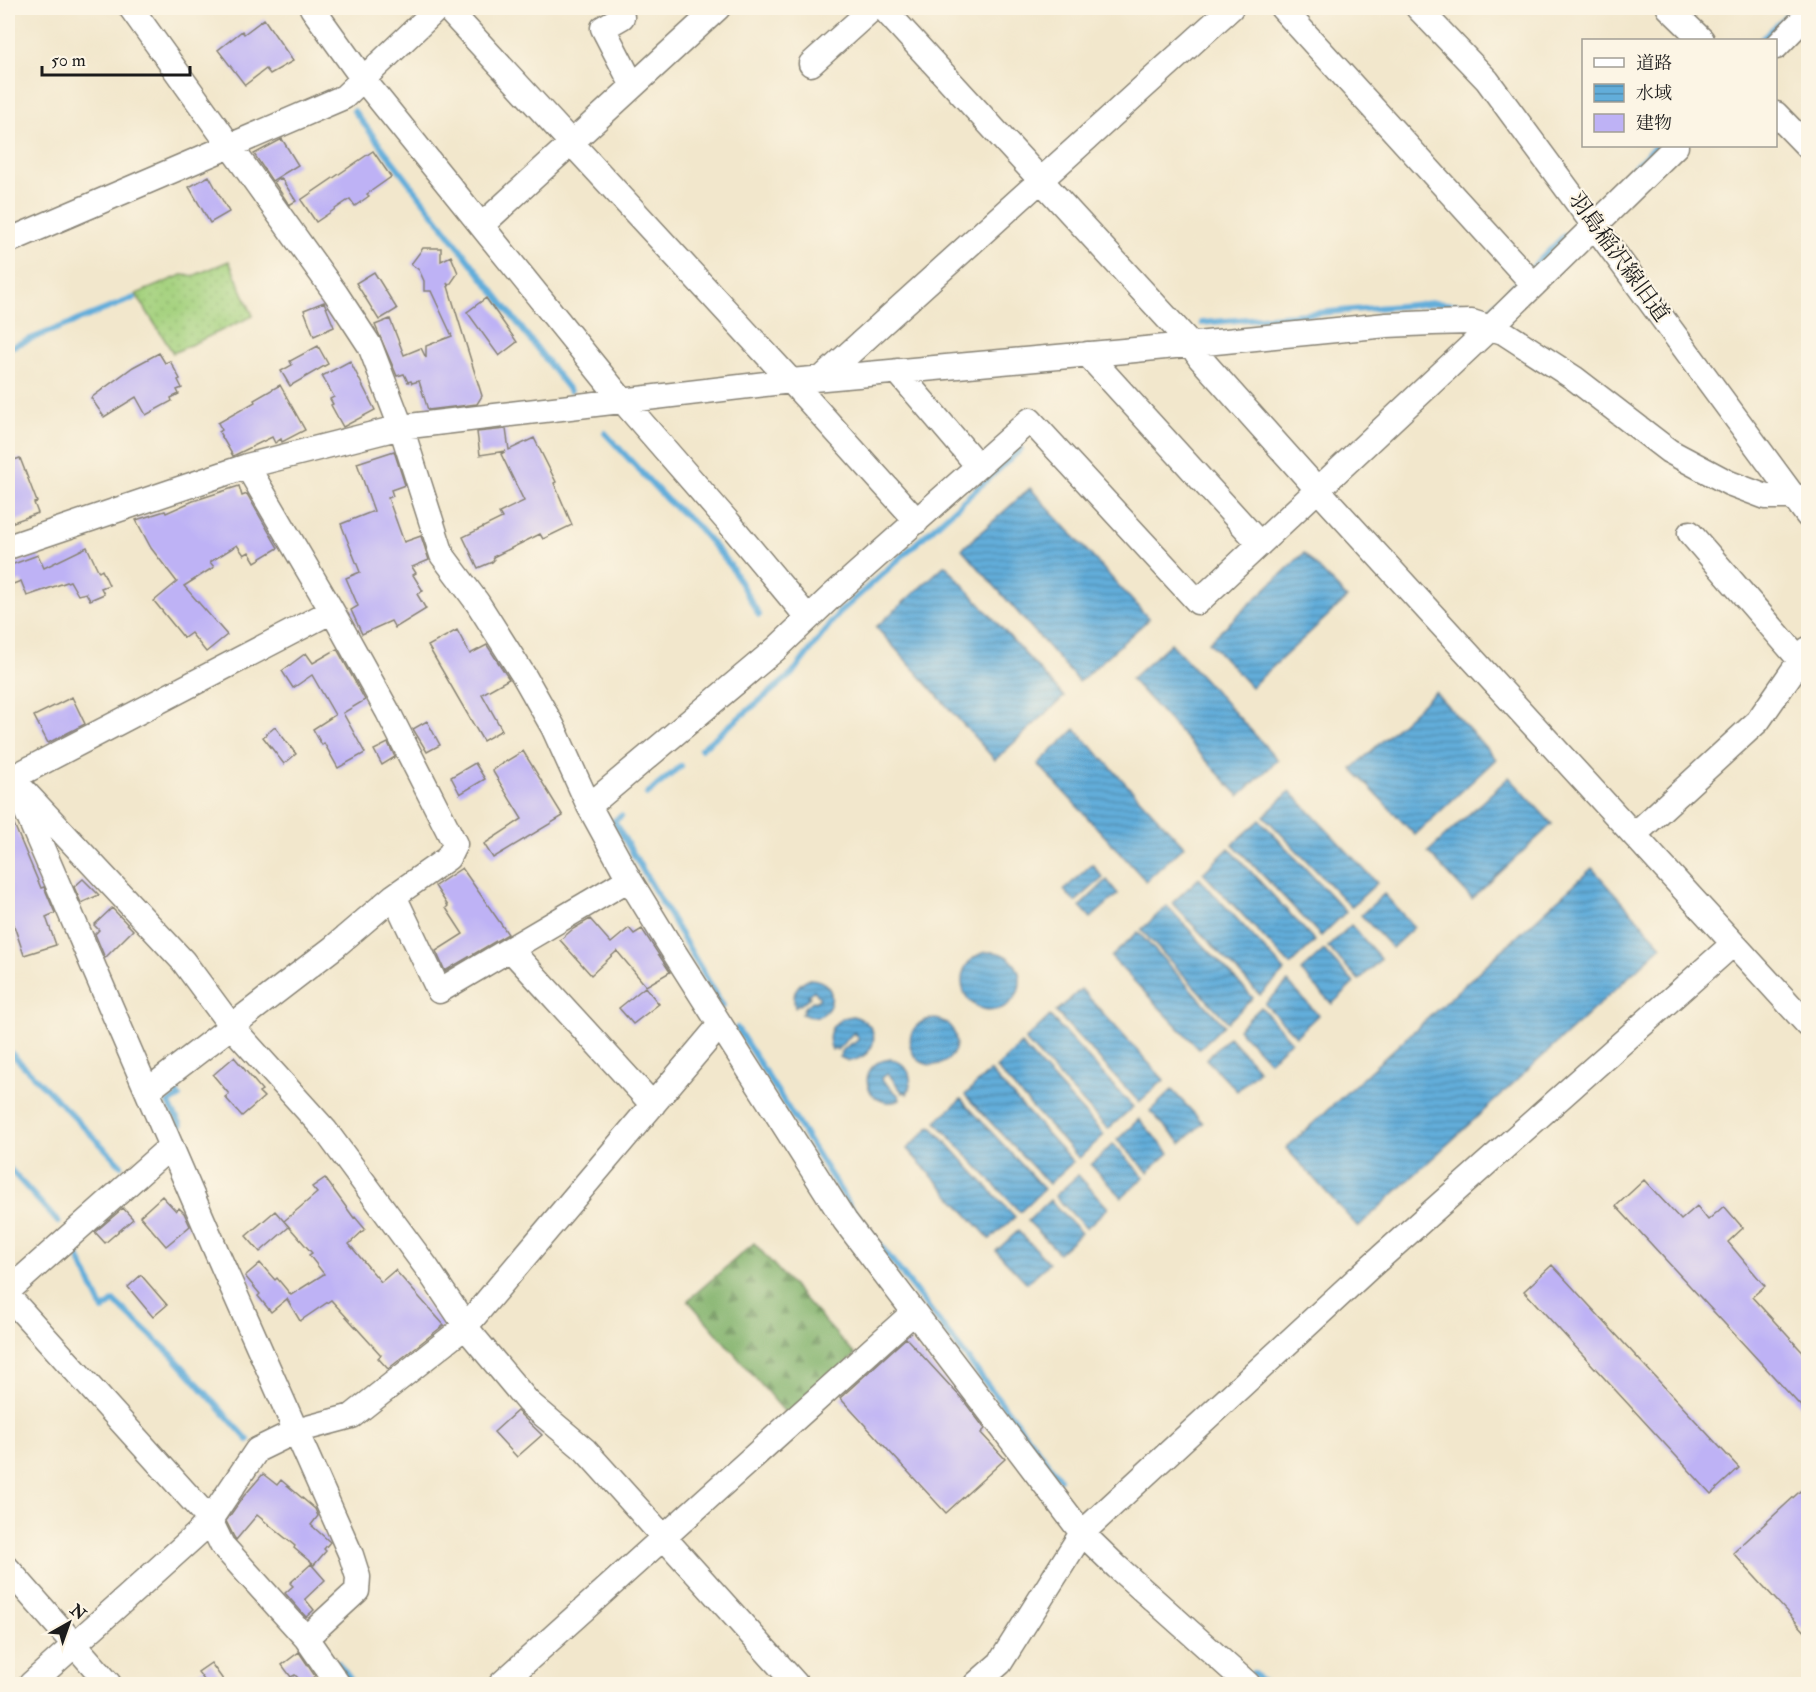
<svg xmlns="http://www.w3.org/2000/svg" width="1816" height="1692" font-family="'IM FELL Double Pica','Noto Serif JP',serif">
	<style>
		.grass { fill: url(#grass-dots); stroke: #60774e; stroke-width: 1.5 }
		.forest { fill: url(#forest-firs); stroke: #506845; stroke-width: 1.5 }
		.water { fill: url(#water-rules); stroke: #3f647b; stroke-width: 1.5 }
		.lines { fill: none; stroke-linecap: round; stroke-linejoin: round }
		.stream { stroke: #62adda; stroke-width: 6 }
		.building { fill: #beb2f5 }
		.minor-casing { stroke: #878274; stroke-width: 27 }
		.minor { stroke: #fff; stroke-width: 24 }
		.labels { text-anchor: middle; dominant-baseline: central; stroke-width: 4.5; stroke-linejoin: round; paint-order: stroke }
		.street-label { font-size: 22px; fill: #1c1c1c; stroke: #fcf5e5 }
	</style>
	<defs>
		<pattern id="grass-dots" width="8" height="8" patternUnits="userSpaceOnUse" patternTransform="scale(1.5)"><rect width="8" height="8" fill="#a5d27f"/><path d="M2 2h.1M6 6h.1" fill="none" stroke="#8db46d" stroke-width="1.8" stroke-linecap="round"/></pattern>
		<pattern id="forest-firs" width="22" height="20" patternUnits="userSpaceOnUse" patternTransform="scale(1.5)"><rect width="22" height="20" fill="#84b46e"/><path d="M5 1l3.5 6h-7zM16 11l3.5 6h-7z" fill="#6b925a"/></pattern>
		<pattern id="water-rules" width="6" height="5" patternUnits="userSpaceOnUse" patternTransform="scale(1.5)"><rect width="6" height="5" fill="#62adda"/><path d="M0 2.5h6" fill="none" stroke="#508cb0"/></pattern>
	</defs>
	<rect width="100%" height="100%" fill="#fcf5e5"/>
	<filter id="ink" filterUnits="userSpaceOnUse"><feTurbulence type="fractalNoise" baseFrequency=".0167" numOctaves="2"/><feDisplacementMap in="SourceGraphic" scale="12" xChannelSelector="R" yChannelSelector="G"/><feConvolveMatrix kernelMatrix="1 2 1 2 8 2 1 2 1" color-interpolation-filters="sRGB"/></filter>
	<filter id="wash" filterUnits="userSpaceOnUse"><feTurbulence type="fractalNoise" baseFrequency=".008" numOctaves="4" result="noise"/><feDisplacementMap in="SourceGraphic" scale="24" xChannelSelector="R" yChannelSelector="G"/><feGaussianBlur stdDeviation="1.35" result="paint"/><feColorMatrix in="noise" values="0 0 0 0 0 0 0 0 0 0 0 0 0 0 0 0 0 1.4 0 .05"/><feComposite in="paint" operator="in"/></filter>
	<g filter="url(#wash)">
		<rect width="100%" height="100%" fill="#f2e7cc"/>
		<path class="grass" d="M229,261L253,316L173,353L136,294L182,275L193,276Z"/>
		<path class="forest" d="M754,1243L855,1355L788,1416L688,1300Z"/>
		<path class="water" d="M1030,488L1149,619L1079,682L962,549Z
			M1304,553L1347,598L1251,687L1209,642Z
			M945,565L1064,697L995,760L876,627Z
			M1171,643L1278,760L1239,796L1131,679Z
			M1435,692L1496,759L1415,835L1352,769Z
			M1075,729L1184,846L1146,881L1038,764Z
			M1509,777L1552,824L1472,899L1428,852Z
			M1290,791L1377,883L1351,907L1264,816Z
			M1260,820L1346,912L1321,936L1233,844Z
			M1229,848L1315,941L1290,965L1203,873Z
			M1092,864L1103,878L1075,902L1064,890Z
			M1592,868L1662,946L1358,1227L1286,1148Z
			M1199,878L1285,971L1260,995L1172,903Z
			M1107,880L1118,894L1091,918L1080,906Z
			M1384,894L1414,927L1392,948L1361,915Z
			M1167,906L1253,998L1228,1022L1141,930Z
			M1351,925L1381,959L1359,980L1328,947Z
			M1138,932L1224,1025L1199,1049L1111,957Z
			M1324,950L1354,983L1332,1004L1301,971Z
			M962 981a29 29 0 1 1 58 0a29 29 0 1 1-58 0Z
			M808,979C846,979 833,1029 802,1014L805,1012L803,1009L813,1001L815,1002L820,998L814,990L808,995L810,997L800,1005L798,1004L795,1007C792,993 796,985 808,979Z
			M1288,982L1318,1015L1296,1036L1265,1004Z
			M1081,989L1164,1080L1139,1102L1056,1012Z
			M1261,1007L1291,1041L1269,1061L1238,1029Z
			M853,1016C883,1024 879,1057 849,1061L839,1057L841,1055L840,1053L851,1043L853,1044L859,1039L854,1032L837,1050L835,1048L832,1050C824,1032 835,1018 853,1016Z
			M1050,1016L1133,1107L1108,1129L1025,1040Z
			M910 1042a23 23 0 1 1 46 0a23 23 0 1 1-46 0Z
			M1229,1037L1259,1070L1237,1091L1206,1059Z
			M1021,1044L1104,1135L1079,1158L996,1068Z
			M891,1059C908,1064 915,1077 907,1094L905,1091L903,1093L888,1073L881,1079L899,1096L900,1100C867,1113 851,1063 891,1059Z
			M990,1071L1073,1162L1049,1184L965,1095Z
			M1172,1090L1203,1123L1181,1143L1150,1111Z
			M961,1099L1044,1189L1020,1212L936,1122Z
			M1139,1119L1169,1153L1148,1172L1117,1140Z
			M931,1126L1015,1217L990,1239L907,1149Z
			M1113,1144L1144,1177L1122,1197L1091,1165Z
			M1078,1175L1108,1208L1086,1228L1055,1196Z
			M1050,1200L1081,1233L1059,1253L1028,1221Z
			M1018,1231L1049,1263L1027,1283L996,1251Z"/>
		<g class="lines">
			<path class="stream" d="M1761,40L1795,8
				M354,111L570,391
				M1605,196L1656,146
				M1528,272L1564,236
				M1202,323L1434,303L1469,306L1488,312L1521,279
				M8,348L134,298
				M605,433L667,500L696,525L730,565L759,615
				M701,749L792,674L838,614L1021,449
				M647,794L681,766
				M621,816L614,821L723,1006
				M737,1028L851,1207L1060,1479
				M8,1050L121,1165
				M176,1130L181,1125L168,1103L179,1097L172,1086L177,1082
				M8,1167L58,1222
				M72,1243L103,1310L114,1301L172,1355L248,1440
				M338,1663L354,1684
				M1253,1673L1266,1684"/>
		</g>
		<g id="blocks">
			<path class="building" d="M264,19L293,61L270,74L266,69L245,85L218,50L242,31L244,34Z
				M282,139L298,165L272,181L254,154Z
				M373,151L391,177L367,194L369,196L355,206L350,199L316,222L301,200Z
				M209,176L229,212L210,223L189,187Z
				M281,178L296,201L289,205L274,182Z
				M423,248H441V261L451,256L458,273L449,286L447,283L482,396L477,404L428,410L419,381L412,383L411,381L408,382L404,374L397,376L375,325L390,319L404,355L421,348L426,358V346L452,336L431,291H424V281L419,270L411,264Z
				M374,272L397,309L379,320L356,283Z
				M486,298L517,342L499,356L467,312Z
				M324,302L334,327L314,336L304,310Z
				M318,346L328,364L290,386L281,371L292,365L290,361Z
				M159,353L165,363L170,361L180,379L178,380L182,388L177,390L179,394L171,398L172,401L146,415L136,397L104,417L91,398L133,367Z
				M350,361L375,410L343,427L331,405L333,404L330,399L334,397L322,376Z
				M280,385L305,430L282,442L281,439L275,443L272,437L233,456L219,432L222,430L218,423L255,402L254,400Z
				M506,429L509,450L534,438L556,482L554,483L572,525L543,539L540,534L493,557L494,560L492,562L478,568L463,537L502,518L499,513L524,501L501,454L506,451L480,455L477,432Z
				M394,451L405,485L391,490L393,496L388,498L404,542L421,536L429,560L412,567L416,573L413,575L423,591L417,594L426,609L395,628L391,621L362,634L351,610L358,606L346,578L360,572L341,524L374,511L357,463Z
				M20,458L37,502L34,503L38,513L8,524V462Z
				M239,486L242,496L247,494L278,548L255,562L249,552L244,555L237,545L210,562L214,567L184,586L227,635L206,652L191,633L184,638L154,601L177,582L151,548L136,520L165,511L166,513L193,501Z
				M87,547L99,572L102,570L109,585L101,588L104,594L90,600L86,593L78,595L70,581L27,596L21,581L8,586V566L38,555L44,568Z
				M457,630L470,654L487,645L509,679L482,694L502,730L483,741L428,646Z
				M337,649L365,700L343,713L365,753L338,768L324,743L322,745L313,729L335,715L312,675L293,688L282,671L306,653L313,663Z
				M72,697L85,724L48,743L34,716Z
				M427,721L440,745L427,752L413,729Z
				M275,727L296,754L284,764L263,737Z
				M388,743L395,757L382,765L374,750Z
				M523,751L563,816L493,858L484,844L522,819L492,770Z
				M475,763L485,779L460,794L451,777Z
				M8,810L41,888L44,887L55,913L46,917L56,945L24,955L12,920L8,921Z
				M462,868L508,934L445,971L436,951L463,934L446,908L448,906L435,886Z
				M83,879L99,895L81,903L74,887Z
				M112,908L133,930L105,958L95,934L99,930L94,925Z
				M590,919L611,943L629,928L634,934L642,929L670,972L646,986L617,951L591,975L560,940L573,929Z
				M645,987L659,1004L633,1024L619,1008Z
				M234,1057L262,1090L259,1092L264,1097L242,1116L225,1097L229,1094L213,1075Z
				M325,1178L354,1218L355,1217L365,1229L349,1244L381,1282L395,1270L444,1325L388,1369L378,1358L381,1355L331,1300L300,1321L287,1299L271,1312L258,1296L260,1294L245,1276L260,1263L275,1280L277,1278L291,1295L324,1274L309,1255L312,1253L284,1221L317,1193L312,1187Z
				M1644,1180L1681,1220L1697,1206L1708,1220L1724,1206L1743,1228L1728,1242L1765,1286L1752,1297L1809,1359V1415L1616,1206Z
				M162,1196L176,1211L179,1208L184,1213L190,1226L166,1246L140,1216Z
				M123,1208L133,1219L105,1243L95,1232Z
				M275,1211L289,1227L260,1252L246,1236Z
				M1552,1265L1739,1468L1711,1494L1524,1291Z
				M141,1275L167,1305L153,1317L128,1287Z
				M906,1338L964,1401L985,1429L981,1433L1005,1459L946,1513L840,1398Z
				M517,1411L542,1435L517,1457L494,1432Z
				M263,1474L277,1485L281,1480L315,1509L318,1516L311,1525L330,1542L324,1549L326,1551L314,1565L294,1548L295,1546L257,1515L236,1540L234,1537L226,1521L243,1497Z
				M1809,1483V1636L1733,1553Z
				M311,1564L325,1580L305,1599L314,1610L306,1617L285,1593L293,1586L290,1583Z
				M299,1652L315,1676L304,1684L295,1675L291,1677L282,1665Z
				M211,1663L226,1684H207L198,1672Z"/>
		</g>
	</g>
	<g filter="url(#ink)">
		<use href="#blocks" fill-opacity="0" stroke="#878274" stroke-width="1.5"/>
		<g class="lines">
			<g class="minor-casing">
				<path id="minor" d="M131,8L336,294L370,346L401,427L442,555L477,602L524,676L553,727L589,806L629,879L667,941L845,1221L1082,1533L1117,1567L1248,1684
					M312,8L363,79L622,400L729,523L808,618
					M447,8L791,381L917,521
					M883,8L1190,343L1200,358L1318,490L1808,1025
					M1282,8L1534,285
					M1418,8L1487,80L1808,516
					M1669,8L1702,40
					M622,17L603,28L633,86
					M1776,47L1808,14
					M811,64L873,8
					M1776,114L1808,147
					M482,225L718,8
					M8,241L344,97L438,8
					M1087,354L1260,544
					M897,371L978,466
					M822,378L1231,8
					M1690,533L1800,660
					M8,547L247,466L401,427L791,381L1135,350L1387,325L1432,323L1472,322L1503,332L1574,378L1669,451L1729,483L1766,497H1808
					M24,791L183,961L231,1026L325,1130L427,1268L472,1335L528,1402L585,1450L796,1684
					M589,806L777,648L833,595L1030,420L1198,602L1490,328L1676,146
					M1634,835L1758,721L1808,649
					M394,896L439,991L629,879
					M510,949L653,1105
					M147,1091L333,948L394,896L448,858L455,844L388,712L332,611L247,466
					M8,1291L171,1146
					M8,1296L210,1520L222,1545L306,1638L338,1684
					M8,1569L109,1684
					M306,1638L357,1591L358,1577L351,1555L217,1253L12,778L332,611
					M31,1684L197,1534L210,1520L257,1450L296,1431L352,1416L466,1326L720,1025
					M501,1684L914,1312
					M976,1684L1000,1663L1082,1533L1370,1267L1733,944"/>
			</g>
			<use href="#minor" class="minor"/>
		</g>
	</g>
	<g class="labels">
		<g class="street-label">
			<text transform="translate(1619 257) rotate(54)">羽島稲沢線旧道</text>
		</g>
	</g>
	<rect width="1816" height="1692" fill="none" stroke="#fcf5e5" stroke-width="30"/>
	<rect x="1582" y="39" width="195" height="108" fill="#fcf5e5" stroke="#a29e95" stroke-width="1.5"/>
	<rect x="1594" y="58" width="30" height="9" fill="#ffffff" stroke="#a29e95" stroke-width="1.5"/>
	<text x="1636" y="69" font-size="18" fill="#1c1c1c">道路</text>
	<rect x="1594" y="84" width="30" height="18" fill="url(#water-rules)" stroke="#a29e95" stroke-width="1.5"/>
	<text x="1636" y="99" font-size="18" fill="#1c1c1c">水域</text>
	<rect x="1594" y="114" width="30" height="18" fill="#beb2f5" stroke="#a29e95" stroke-width="1.5"/>
	<text x="1636" y="129" font-size="18" fill="#1c1c1c">建物</text>
	<g transform="translate(69 1623) rotate(40)" stroke="#fcf5e5" stroke-width="4.5" paint-order="stroke">
	<path d="M0-4.5L10 22L0 15L-10 22Z" fill="#1c1c1c"/>
	<text y="-9" font-size="16" font-weight="bold" text-anchor="middle" fill="#1c1c1c">N</text>
	</g>
	<path d="M42 66v9h148v-9" fill="none" stroke="#1c1c1c" stroke-width="3"/>
	<text x="51" y="66" font-size="18" fill="#1c1c1c" stroke="#fcf5e5" stroke-width="4.5" paint-order="stroke">50 m</text>
</svg>
